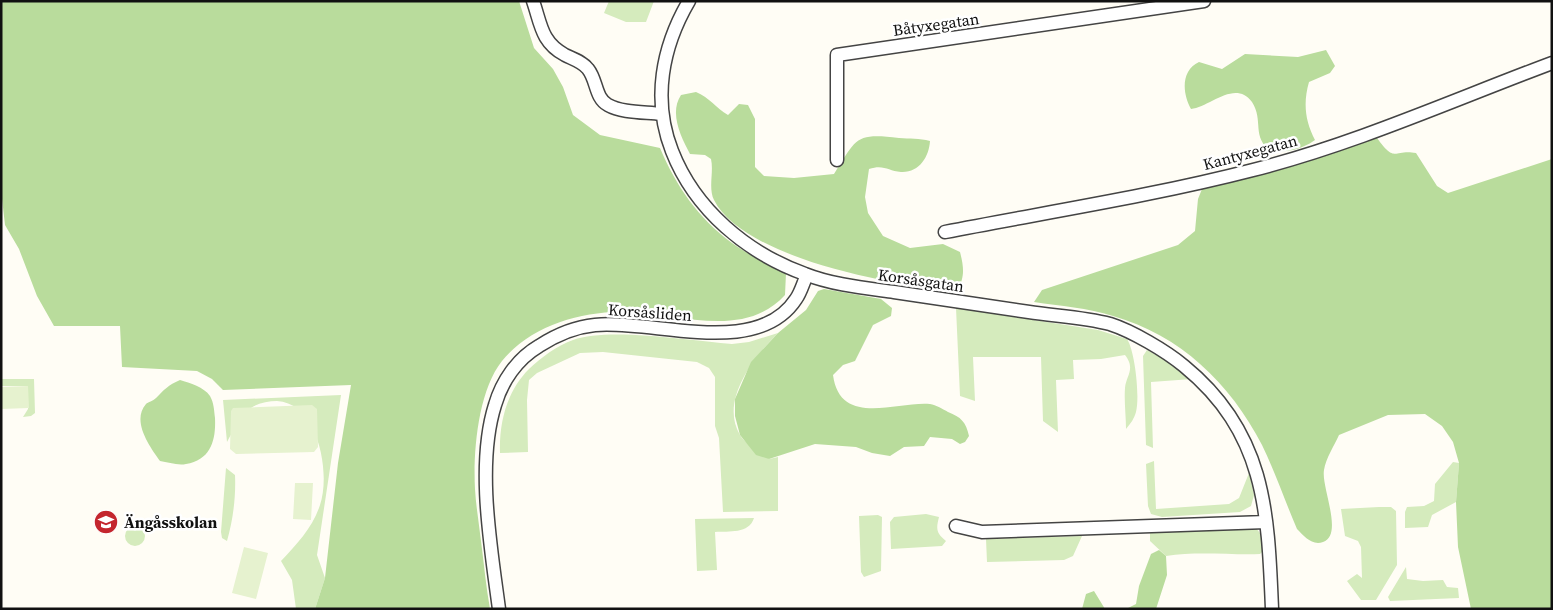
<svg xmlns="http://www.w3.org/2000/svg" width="1553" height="610" font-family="'Source Serif 4',serif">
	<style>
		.green { fill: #d5ebbd }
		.forest { fill: #b9dc9c }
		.pitch { fill: #e6f2cf }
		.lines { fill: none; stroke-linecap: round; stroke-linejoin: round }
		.minor-casing { stroke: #444; stroke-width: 15 }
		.minor { stroke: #fff; stroke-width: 12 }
		.labels { text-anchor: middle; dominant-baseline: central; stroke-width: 5; stroke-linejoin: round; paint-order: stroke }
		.street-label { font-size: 16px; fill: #111; stroke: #fff }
		.poi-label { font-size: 16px; font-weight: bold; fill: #111; stroke: #fff; text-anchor: start }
	</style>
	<rect width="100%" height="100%" fill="#fffdf5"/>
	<path class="green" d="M609,1H654L646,22H626L604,13Z
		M956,308L1098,330L1127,339C1135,351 1140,397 1136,412C1134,419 1131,423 1126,429C1126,416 1124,401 1125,388C1126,376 1136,369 1125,355L1101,359L1073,360L1074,379L1056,380L1058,432L1043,421L1041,357H973L975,401L960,396Z
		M778,333C755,356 719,400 740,435C745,444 761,452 769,459L778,457V511L723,512L719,438L715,426V377L709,368L697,362L603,352L580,353L537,373L529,380L527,400L528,452L500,453C499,422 507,391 529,369C542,357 556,346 573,340C609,327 691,341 732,344L749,342Z
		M1147,350L1173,364L1192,379L1151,382L1153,448L1146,445L1143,356Z
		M1,379H34L35,413L31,416L23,417L28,409V386H1Z
		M341,395L317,555L325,578L315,609H296L292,580L281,561C297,544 313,527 320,505C331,473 318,403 277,401C267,401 255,404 248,410C239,419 233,431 227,442L223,400Z
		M1154,461L1156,509L1229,504L1239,498L1249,473L1254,495L1251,506L1240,512L1162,517L1151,514L1148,506L1146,464Z
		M1453,462L1459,463L1456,502L1432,515L1428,527L1405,528V512L1407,507L1424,506L1434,501L1435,484Z
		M226,468L235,475C236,497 233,520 227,541L222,538L221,532Z
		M1379,507H1391L1396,511L1397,565L1376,600H1361L1347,581L1357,574L1362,578L1361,547L1358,541L1345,536L1341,509Z
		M926,514L939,517C936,529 936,533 946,541L942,546L891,549L890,522L894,517Z
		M878,515L882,517L881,571L864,577L861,572L859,516Z
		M754,518C749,534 729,531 715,532L717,570L697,571L695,519Z
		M125 536a10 10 0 1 1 20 0a10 10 0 1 1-20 0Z
		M1256,528L1263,537L1265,549L1260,554C1229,555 1196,551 1166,556L1150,541V532Z
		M1082,536L1073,556L1064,560L987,562L986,539Z
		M1406,567L1407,579L1423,581L1443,580L1447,587L1458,588L1459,598L1390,601L1388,597Z"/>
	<path class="forest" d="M1,1H519L534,48L553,69L563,87L573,115L600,135L660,148C676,186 698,218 732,243C748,255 769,263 786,273L785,295C742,342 675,311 620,312C577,312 530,327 502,361C478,391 473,452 475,489C476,506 479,524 481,541C484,564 486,587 490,609H315L325,578L338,463L351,385L223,390L212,379L197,371L122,367L120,326H54L37,296L19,249L5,225L1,190Z
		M1326,50L1335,66L1330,73L1309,82C1303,103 1305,121 1315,140C1301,150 1287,152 1271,152C1251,136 1264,121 1252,102C1235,79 1210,107 1191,109C1182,93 1181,70 1199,62L1222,69L1245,54L1298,57Z
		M696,92C709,97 716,108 728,115L739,104L748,105L755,119V167L764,176L794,178L834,174C857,138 855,133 899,138C910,139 919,138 930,141C929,157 919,173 901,172C888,171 884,164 869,169L865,197L868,213L883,236L910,248L943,244L960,252C964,268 965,277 957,291C896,286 744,259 714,200C708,188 714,172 711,159L705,155L690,154C681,137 669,113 681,95Z
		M1377,138C1396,164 1393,149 1416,153L1437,186L1448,193L1552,159V609H1471L1458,547L1456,502L1459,463L1453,442L1442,426L1425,414L1388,415L1339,435C1334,446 1326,458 1324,470C1321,487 1344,535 1323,542C1312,546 1304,536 1297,529C1285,501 1275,472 1262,445C1230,383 1180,335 1113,316C1088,308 1060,306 1034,302L1042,290L1178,245L1195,231L1198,199L1202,189L1289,167Z
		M824,289L881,299L892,308L891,316L873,325L855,361L843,365L833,375C840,428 897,401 930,404C936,405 943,409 948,412C961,417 966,422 969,436L965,442L960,444L952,439L930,437L924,446L904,447L890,456L872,453L856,447L815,444L769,459L756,455L740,435L735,416V399L751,362L778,333L806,310L818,291Z
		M180,380C190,383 204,387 210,396C214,403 214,410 215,418C216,440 211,460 186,464C178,466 168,462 160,461C150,447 131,421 146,404C148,402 153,401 156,398C164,390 168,385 180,380Z
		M1159,550L1166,556L1167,575L1156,609H1126L1136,604L1139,586L1151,554Z
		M1094,591L1105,609H1082L1086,594Z"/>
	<path class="pitch" d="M28,386L29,408L1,409V387Z
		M312,405L317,409L318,447L314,452L236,454L230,449L231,411L233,408Z
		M295,483H313L311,520L293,519Z
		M244,547L268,553L256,599L232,593Z"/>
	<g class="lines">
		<g class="minor-casing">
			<path id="minor" d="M533,1C541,24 541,42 565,55C573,59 583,62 588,69C597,80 595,98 608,105C622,113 645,112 661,114
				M689,1C662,47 652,100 672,151C695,210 747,253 805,274C833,285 865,288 894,292C939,299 984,305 1029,312C1055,316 1084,317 1110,324C1132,331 1166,351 1184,366C1266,433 1268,512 1272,609
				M837,160V55L1204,1
				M945,232C1048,212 1152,196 1253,170C1355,144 1453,100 1552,63
				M956,526L982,532L1266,522
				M499,609C491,548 476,465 495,405C502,381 517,359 539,346C556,335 574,327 595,325C653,319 757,359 796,299C801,292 803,283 807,275"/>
		</g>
		<use href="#minor" class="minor"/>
	</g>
	<defs>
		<g id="school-disc" transform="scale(1.25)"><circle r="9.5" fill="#c4262e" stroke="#fff"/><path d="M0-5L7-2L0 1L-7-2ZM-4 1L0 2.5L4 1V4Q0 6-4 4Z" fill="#fff"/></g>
	</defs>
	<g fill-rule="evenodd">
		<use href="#school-disc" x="106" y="522"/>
	</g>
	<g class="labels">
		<g class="street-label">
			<text transform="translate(936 24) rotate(-8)">Båtyxegatan</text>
			<text transform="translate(1250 152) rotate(-15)">Kantyxegatan</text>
			<text transform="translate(921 280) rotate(8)">Korsåsgatan</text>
			<text transform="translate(650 312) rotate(4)">Korsåsliden</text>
		</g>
		<g class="poi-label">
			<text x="124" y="522">Ängåsskolan</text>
		</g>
	</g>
	<rect width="1553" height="610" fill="none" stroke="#111111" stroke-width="5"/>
</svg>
